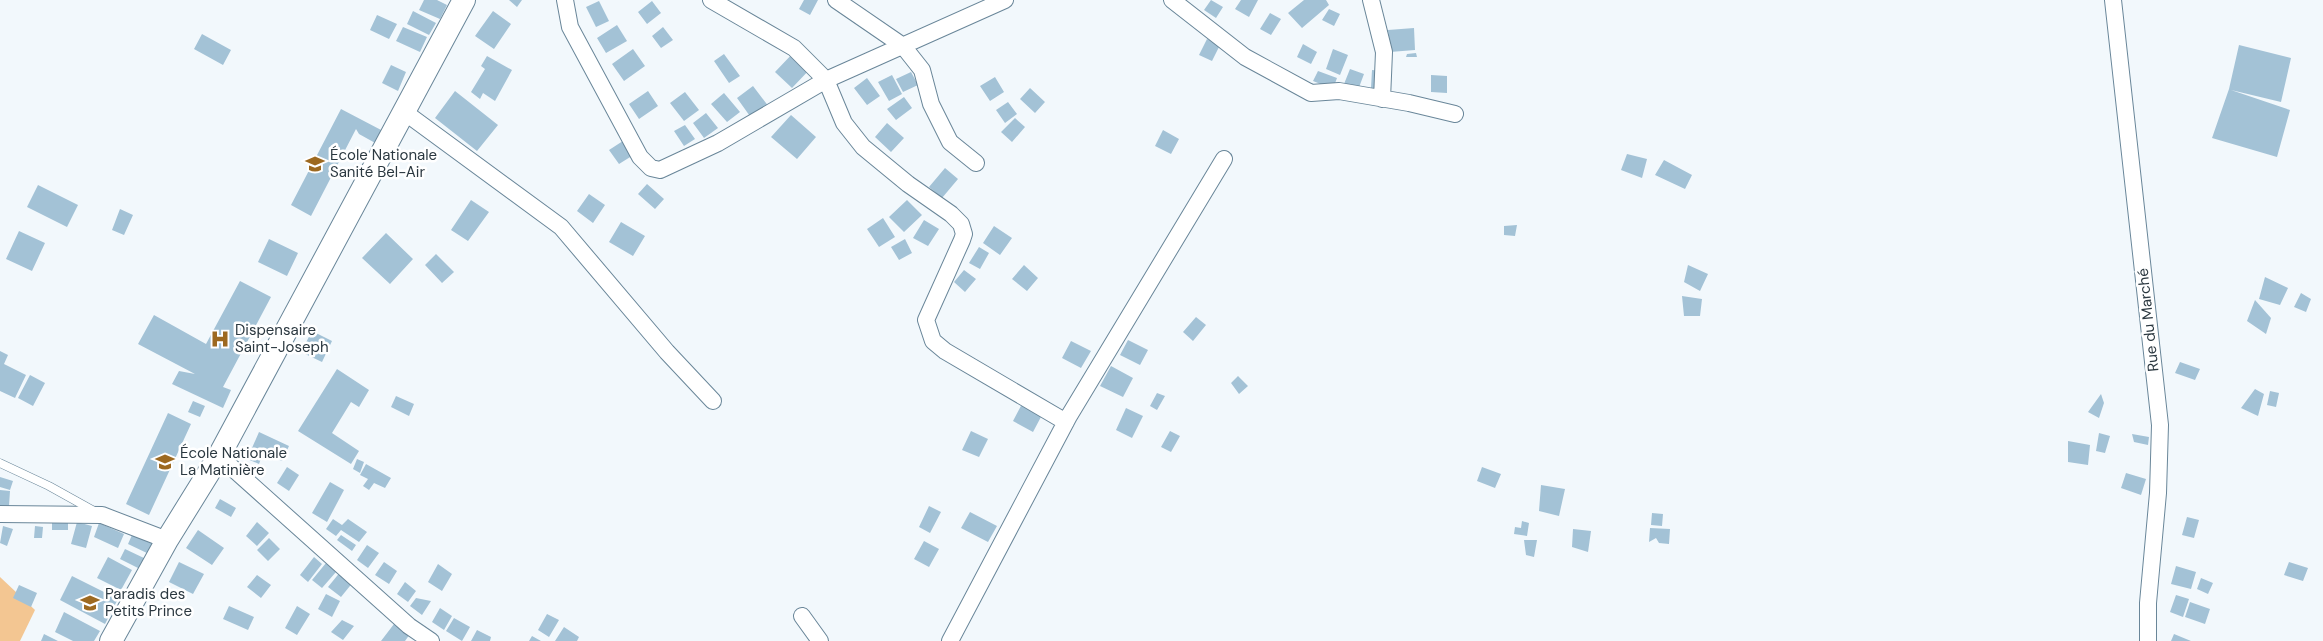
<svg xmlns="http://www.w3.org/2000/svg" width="2323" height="641" font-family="'DM Sans',sans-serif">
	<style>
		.green { fill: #f3c692 }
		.building { fill: #a3c2d6 }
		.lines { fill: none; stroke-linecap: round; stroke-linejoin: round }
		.lane-casing { stroke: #698699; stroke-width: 9 }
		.street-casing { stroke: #698699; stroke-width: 18 }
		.secondary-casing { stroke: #698699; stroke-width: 24 }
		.lane { stroke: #fff; stroke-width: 8 }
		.street { stroke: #fff; stroke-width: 16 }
		.secondary { stroke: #fff; stroke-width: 22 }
		.labels { text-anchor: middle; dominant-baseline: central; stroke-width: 5; stroke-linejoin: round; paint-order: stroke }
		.poi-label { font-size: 15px; fill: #2b3840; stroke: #fff; text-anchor: start }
		.street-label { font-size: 15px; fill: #2b3840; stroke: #fff }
	</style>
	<rect width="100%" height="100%" fill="#f2f8fc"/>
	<path class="green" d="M0,577L35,610L20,641H0Z"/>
	<path class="building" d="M424,0H437L447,5L440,19L419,10Z
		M509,0H522L517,7Z
		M804,0H818L810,15L799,9Z
		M1211,0L1223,7L1216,18L1204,10Z
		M1241,0H1258L1249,17L1235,9Z
		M1304,0H1326L1329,5L1302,28L1288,13Z
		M599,1L609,21L596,27L586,7Z
		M652,1L661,13L647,24L638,12Z
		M1329,9L1340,14L1334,26L1322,20Z
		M413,11L436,23L429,35L407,24Z
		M493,11L511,24L494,49L475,36Z
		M1270,13L1281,19L1271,35L1260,29Z
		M377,15L397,24L389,39L370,30Z
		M617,25L627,41L606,53L597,38Z
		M403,27L427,37L420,52L396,41Z
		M663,27L673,40L661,48L652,36Z
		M1414,28L1415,50L1390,52L1388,30Z
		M202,34L231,50L223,65L194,49Z
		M1207,39L1220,45L1212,61L1199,55Z
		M1303,44L1317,52L1311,64L1297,57Z
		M2239,45L2291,58L2281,102L2231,90L2290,110L2277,157L2212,138L2229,89Z
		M633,49L645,66L624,81L612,64Z
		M1333,49L1348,55L1340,75L1326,69Z
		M795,51L812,67L792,88L775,72Z
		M1416,53L1417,57H1406L1407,54Z
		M724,54L740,76L729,83L714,61Z
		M487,56L512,70L495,101L483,93L480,99L471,92L485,69L481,66Z
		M391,65L406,72L398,91L382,83Z
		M1350,69L1364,74L1358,90L1344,84Z
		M1372,70L1382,71L1381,89L1371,88Z
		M1318,71L1337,78L1333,89L1313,81Z
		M911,72L918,85L903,92L896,79Z
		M892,75L902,94L889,101L878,82Z
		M1431,75L1447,76V93L1431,92Z
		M995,77L1004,92L990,101L980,86Z
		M867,78L880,96L867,105L854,88Z
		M753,86L769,107L752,119L737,98Z
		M1030,88L1045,102L1035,113L1020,99Z
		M455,91L498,125L477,151L435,118Z
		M648,91L658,106L639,119L629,104Z
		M685,92L699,110L684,121L670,103Z
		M724,93L740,112L727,122L711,104Z
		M904,97L912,108L896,120L887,109Z
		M1008,102L1017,114L1005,123L996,110Z
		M341,109L383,131L377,144L359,134L356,129L311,216L291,205Z
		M706,113L718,128L704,138L693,123Z
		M791,115L816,137L797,159L771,137Z
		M1015,118L1025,127L1012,142L1001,132Z
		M887,123L904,138L891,152L875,137Z
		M685,125L695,139L684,146L674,131Z
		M1163,130L1179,139L1171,154L1155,146Z
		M626,139L635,154L619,164L609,150Z
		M1627,154L1647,159L1642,178L1621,170Z
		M1664,160L1692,175L1685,189L1655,175Z
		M945,168L958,179L942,198L929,187Z
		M647,184L664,199L655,209L638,194Z
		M38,185L78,205L67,227L27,207Z
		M589,194L605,205L593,223L577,211Z
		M471,200L489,212L468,241L451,230Z
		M907,200L922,215L904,232L889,217Z
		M120,209L133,215L124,235L112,230Z
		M883,218L895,237L879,247L867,229Z
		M924,220L939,229L928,246L913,238Z
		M621,222L645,236L633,256L609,242Z
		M1517,225L1515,236L1504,235V226Z
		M994,226L1012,238L1000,255L983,243Z
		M19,231L45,243L32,271L6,259Z
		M386,233L413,259L390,284L362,258Z
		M269,239L298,253L287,276L258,262Z
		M905,239L912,253L899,260L891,247Z
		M979,247L989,253L980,269L969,263Z
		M436,254L454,272L442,283L425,265Z
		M1024,265L1038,278L1027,291L1012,279Z
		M1688,265L1708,274L1700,291L1684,282Z
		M964,270L976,279L965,292L954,282Z
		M2265,277L2288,288L2280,305L2259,299Z
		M240,281L271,297L223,387L231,390L223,408L172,384L179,371L195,374L138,344L154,315L206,344Z
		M2301,293L2311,299L2306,312L2294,307Z
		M1682,296L1702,299L1700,316H1684Z
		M2255,300L2271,318L2266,334L2247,321Z
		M1196,317L1206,325L1193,341L1183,332Z
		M312,331L332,341L322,362L301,352Z
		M1128,340L1148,350L1140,365L1120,355Z
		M1071,341L1091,351L1081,368L1062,358Z
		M0,351L8,355L4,364L26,375L15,398L0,391Z
		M2180,362L2200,369L2195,380L2175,373Z
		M1111,366L1133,378L1123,397L1100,386Z
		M337,369L369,390L359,407L351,402L332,433L359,451L351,464L298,431Z
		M30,375L45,383L33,406L18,398Z
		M1238,376L1248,386L1239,394L1231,383Z
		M2255,389L2264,394L2258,416L2241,408Z
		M2270,391L2279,393L2276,407L2267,405Z
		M1157,393L1165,396L1157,410L1150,406Z
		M2101,394L2104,403L2099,418L2088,412Z
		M396,396L414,404L409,416L391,407Z
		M193,401L205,406L200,417L188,412Z
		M1022,404L1042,415L1033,432L1013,421Z
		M1126,408L1143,416L1132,438L1116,430Z
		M168,413L191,424L149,515L126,504Z
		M971,431L988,439L979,457L962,450Z
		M1170,431L1180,436L1171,452L1161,447Z
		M259,432L289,446L282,461L252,448Z
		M2099,433L2110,436L2105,453L2096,451Z
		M2132,434L2149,437L2148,445L2134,442Z
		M2068,441L2090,445L2088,465L2068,462Z
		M249,451L262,456L259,464L245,458Z
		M357,459L364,462L360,473L353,469Z
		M366,464L391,478L385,488L374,483L369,490L363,486L368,479L360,475Z
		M287,467L299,475L289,491L277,483Z
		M1482,467L1501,474L1495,488L1477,481Z
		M2126,473L2146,479L2141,495L2121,488Z
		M0,477L13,481L10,490L0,487Z
		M330,482L344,490L327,522L312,513Z
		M1541,485L1565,489L1559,516L1539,511Z
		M0,490L10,491L9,506L0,505Z
		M220,499L236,508L231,517L215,508Z
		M929,506L941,512L930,533L919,527Z
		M970,512L997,526L988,542L961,528Z
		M1652,513L1663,514L1662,526L1651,525Z
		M2187,517L2199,520L2194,538L2182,535Z
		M52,519H68V530H52Z
		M333,519L342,525L348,519L367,532L359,542L341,530L336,536L326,529Z
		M1522,521L1529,523L1527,536L1514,534L1515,527L1521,528Z
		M77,522L92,526L86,548L71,544Z
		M257,522L269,533L257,546L246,536Z
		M99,523L124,534L118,548L94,537Z
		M3,526L13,529L7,546L0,543Z
		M35,526L43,527L42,538H34Z
		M1650,528L1670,529L1669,544L1659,543L1656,538L1649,542Z
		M1573,529L1591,531L1588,552L1572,547Z
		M198,530L224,548L212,565L186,548Z
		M132,535L153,544L149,554L128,544Z
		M341,535L356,545L352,551L337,540Z
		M269,538L280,549L268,561L257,550Z
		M1524,540H1537L1534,557L1526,555Z
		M924,541L939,549L929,567L914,559Z
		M367,545L379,553L368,568L357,560Z
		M125,549L146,559L140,569L120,559Z
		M108,557L132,570L121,590L97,578Z
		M314,557L322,564L308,582L300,575Z
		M179,562L204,574L193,594L169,582Z
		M384,562L397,571L389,584L375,575Z
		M2289,562L2308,568L2303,581L2284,575Z
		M326,563L336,572L322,588L312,580Z
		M438,564L452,574L442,591L428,582Z
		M2176,566L2196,572L2191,589L2171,584Z
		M341,571L354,581L341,597L328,587Z
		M257,575L271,585L261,598L247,587Z
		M72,576L118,599L105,624L60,600Z
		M2201,578L2213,583L2208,594L2197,589Z
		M405,582L416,591L408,602L397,594Z
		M19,585L37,593L31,607L13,598Z
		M326,594L340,601L332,617L318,609Z
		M2176,595L2189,599L2183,617L2170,612Z
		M416,598L431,601L422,615L410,606Z
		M2190,602L2210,609L2205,624L2185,617Z
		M229,606L254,617L248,630L223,619Z
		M297,606L310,614L297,635L285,628Z
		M440,608L452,616L444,630L432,622Z
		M64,612L100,631L94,641H73L55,632Z
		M547,614L559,620L549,637L538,630Z
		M454,618L470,627L462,641L446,631Z
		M342,620L354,626L343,640L331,632Z
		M394,624L410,634L405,641H381Z
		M564,627L579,637L577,641H555Z
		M477,630L491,637L490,641H471Z
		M44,634L58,641H41Z
		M2174,634L2191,641H2171Z
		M532,636L541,641H529Z"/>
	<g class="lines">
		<g class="lane-casing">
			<path id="lane" d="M0,463L49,486L94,511"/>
		</g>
		<g class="street-casing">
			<path id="street" d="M565,0L570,27L640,157L651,168L660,170L718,143L826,80L844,123L863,147L908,184L951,214L961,224L964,234L962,240L926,320L933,341L945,351L1066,422
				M711,0L794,48L826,80L1005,0
				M836,0L903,46L922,70L931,104L950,142L976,163
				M1172,0L1245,57L1311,93L1339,91L1409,103L1455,114
				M1371,0L1384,52L1382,99
				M2113,0L2160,425L2158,493L2148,603V641
				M403,111L561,227L667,352L713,401
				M219,456L409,626L431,641
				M0,514L102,515L167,540
				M802,616L820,641
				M950,641L1069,416L1224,159"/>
		</g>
		<g class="secondary-casing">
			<path id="secondary" d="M111,641L167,540L219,456L464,0"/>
		</g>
		<use href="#lane" class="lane"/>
		<use href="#street" class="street"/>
		<use href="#secondary" class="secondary"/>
	</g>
	<defs>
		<g id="school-bare" transform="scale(1.5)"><path d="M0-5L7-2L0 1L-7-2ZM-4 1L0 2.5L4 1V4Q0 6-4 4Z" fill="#9d6920" stroke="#fff" stroke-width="2.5" paint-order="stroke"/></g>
		<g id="hospital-bare" transform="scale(1.5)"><path d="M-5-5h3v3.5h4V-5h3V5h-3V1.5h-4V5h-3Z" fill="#9d6920" stroke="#fff" stroke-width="2.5" paint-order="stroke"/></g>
	</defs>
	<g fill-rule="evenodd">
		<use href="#school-bare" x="315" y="164"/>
		<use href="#hospital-bare" x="220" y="339"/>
		<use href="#school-bare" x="165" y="462"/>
		<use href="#school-bare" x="90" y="603"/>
	</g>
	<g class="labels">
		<g class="poi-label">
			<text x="330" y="155">École Nationale<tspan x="330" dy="17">Sanité Bel-Air</tspan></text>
			<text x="235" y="330">Dispensaire<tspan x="235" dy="17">Saint-Joseph</tspan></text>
			<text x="180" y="453">École Nationale<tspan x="180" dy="17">La Matinière</tspan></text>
			<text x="105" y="594">Paradis des<tspan x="105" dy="17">Petits Prince</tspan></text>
		</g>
		<g class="street-label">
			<text transform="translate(2148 320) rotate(-96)">Rue du Marché</text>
		</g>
	</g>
</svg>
